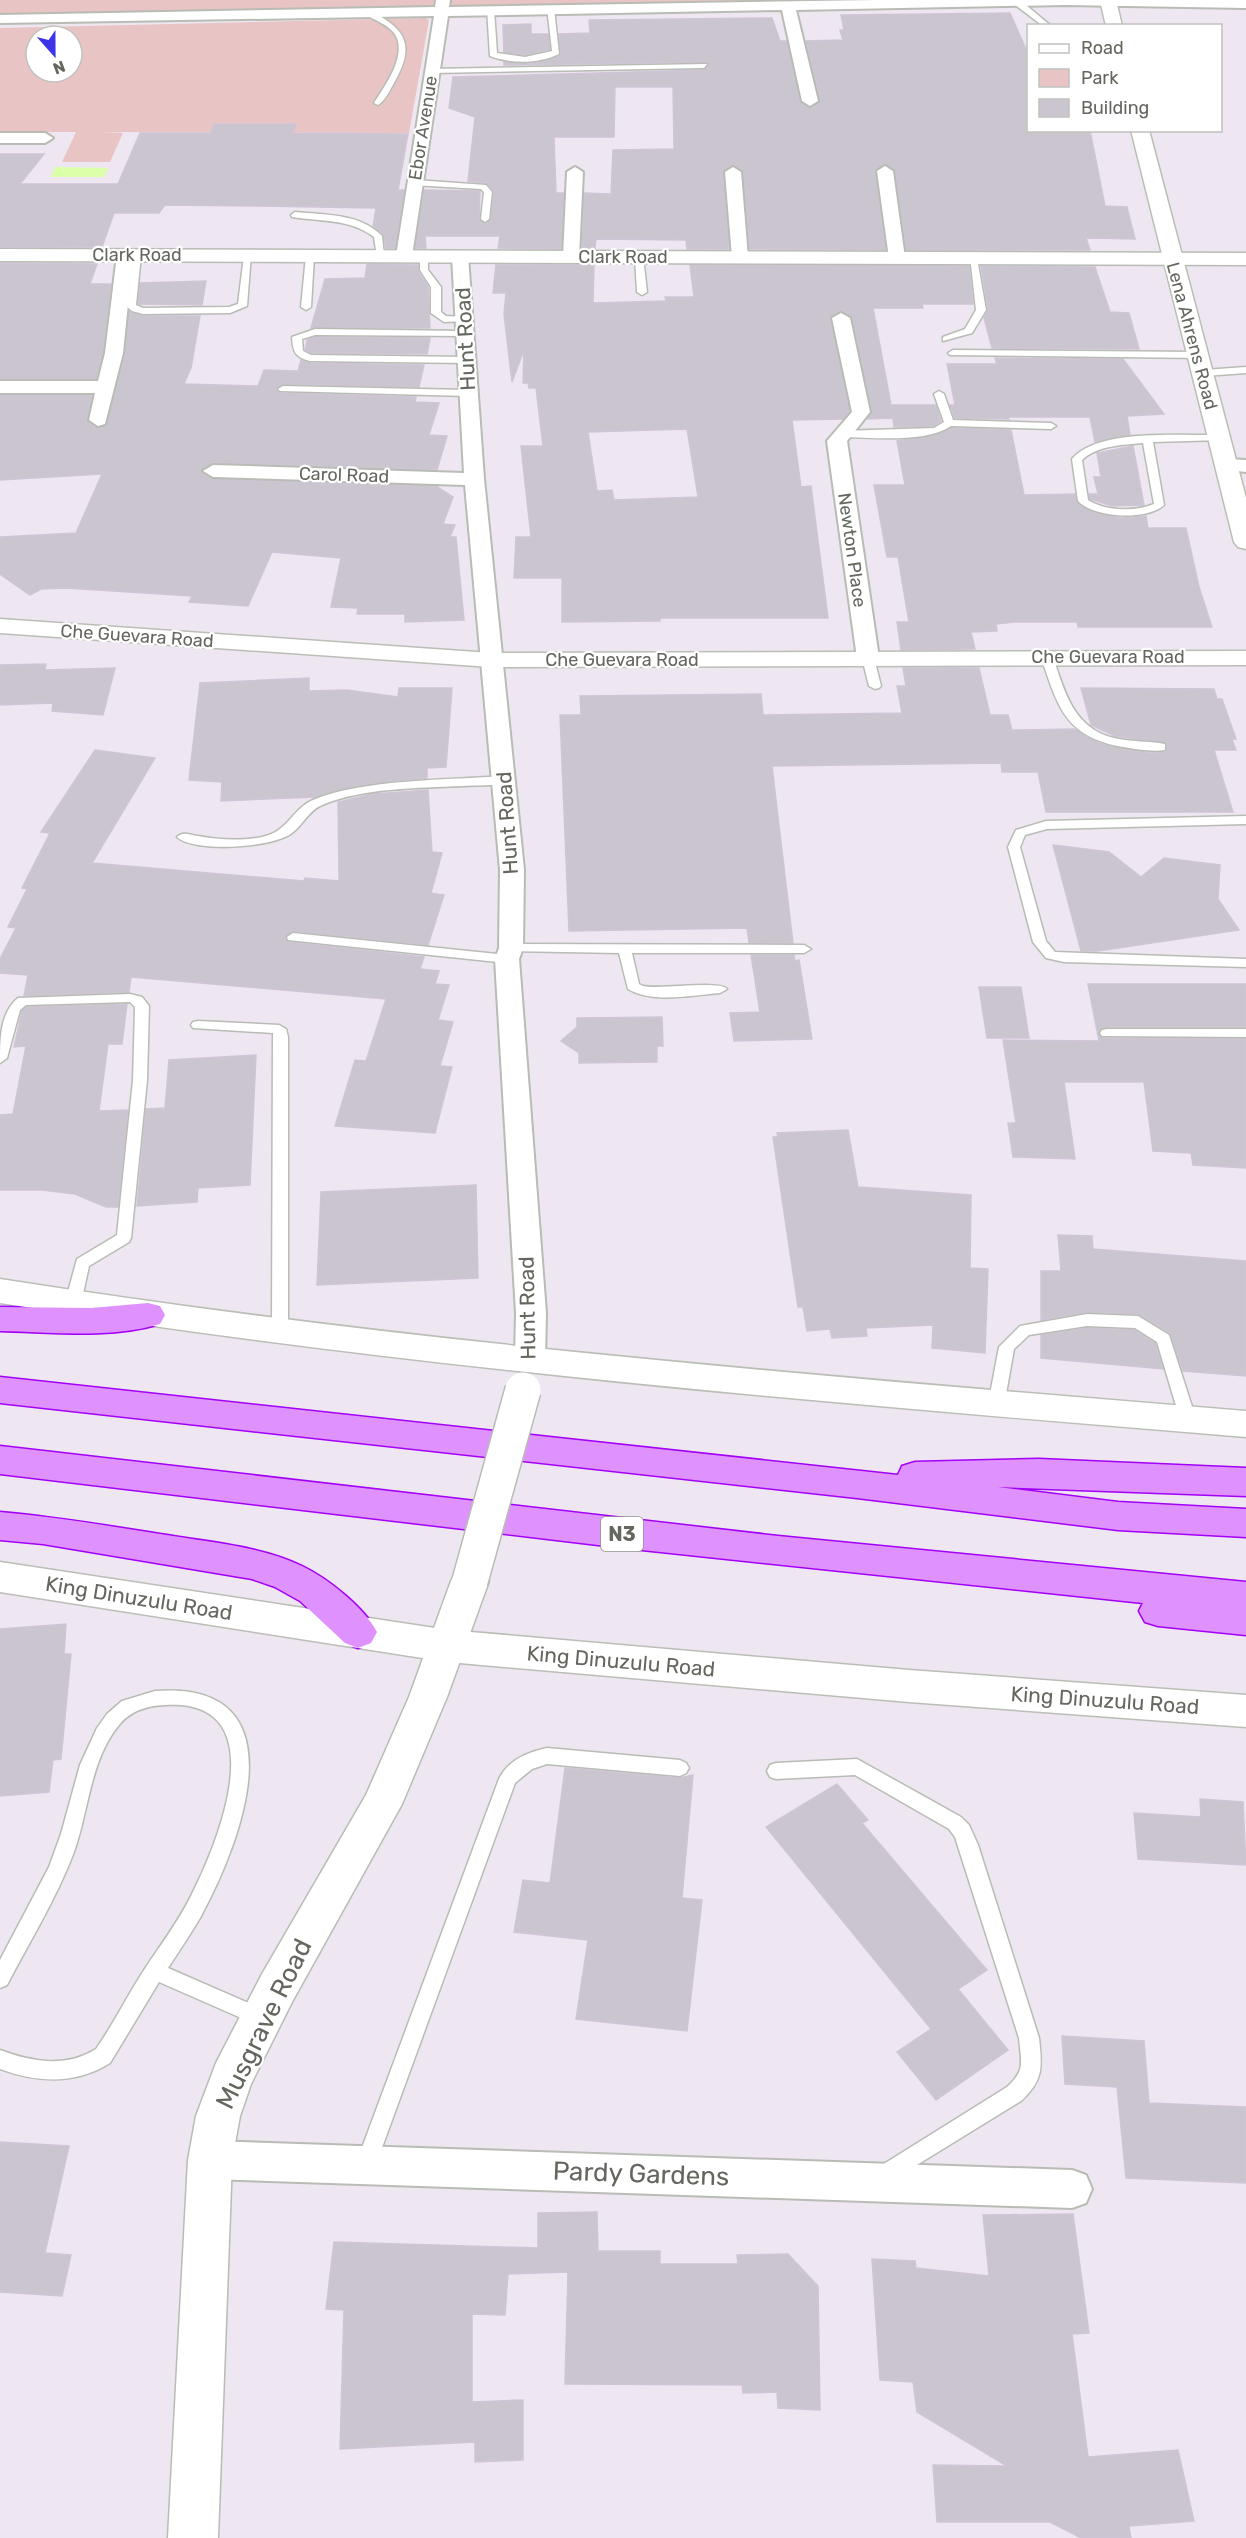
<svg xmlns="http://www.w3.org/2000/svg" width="1246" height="2538" font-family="Rubik,sans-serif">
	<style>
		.green { fill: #e8c4c5; fill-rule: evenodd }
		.water { fill: #dcffa9 }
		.building { fill: #cbc5cf; stroke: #d0c5d6; stroke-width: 1.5; fill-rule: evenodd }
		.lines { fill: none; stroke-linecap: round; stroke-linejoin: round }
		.service-casing { stroke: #b8bcb4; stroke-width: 3 }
		.minor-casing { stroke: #b8bcb4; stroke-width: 4 }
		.tertiary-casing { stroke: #b8bcb4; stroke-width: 3 }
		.secondary-casing { stroke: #babeb5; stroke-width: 3 }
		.motorway-casing { stroke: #a300f8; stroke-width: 3 }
		.service { fill: #fff; fill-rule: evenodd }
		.minor { fill: #fff; fill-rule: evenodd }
		.tertiary { fill: #fff; fill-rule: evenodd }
		.secondary { fill: #fff; fill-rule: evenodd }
		.motorway { fill: #df92fd; fill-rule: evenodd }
		.tertiary-bridge-casing { stroke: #b8bcb4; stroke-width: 38; stroke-linecap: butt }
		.tertiary-bridge { stroke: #fff; stroke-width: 35 }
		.labels { text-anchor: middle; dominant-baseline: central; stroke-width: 4.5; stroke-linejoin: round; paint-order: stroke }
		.far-street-label { font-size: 18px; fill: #63675e; stroke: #fff }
		.shield { fill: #fff; stroke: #92958e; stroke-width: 1.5 }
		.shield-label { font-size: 20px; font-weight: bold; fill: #63675e }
		.street-label { font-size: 21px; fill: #63675e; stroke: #fff }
		.near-street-label { font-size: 26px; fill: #63675e; stroke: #fff }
	</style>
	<rect width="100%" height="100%" fill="#eee7f1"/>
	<path class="green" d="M0,0H1106L0,16Z
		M425,18L429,20L409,133L100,132L123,133L110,162H62L76,132H0V28ZM36,36H72V72H36Z"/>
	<path class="water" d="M55,167L108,168L104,177H51Z"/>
	<path class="building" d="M1010,13L1029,56V130H1090L1105,206L1127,207L1135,239L1086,238L1090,250H906L895,171L884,164L875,171L886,250L750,249L743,172L732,165L723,172L729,249H687L686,240L596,239L595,249H582L584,193L611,194L613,150L674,149L673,87H615L614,137H554L556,193H564L561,249L498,248L500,236H425L426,248H415L424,190L480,191L479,219L485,224L491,219L494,191L486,183L468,181L475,117L449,108L453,77L704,70L709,65L707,62L504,65V62L534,63L560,56L559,34L590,33L589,20L772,18L780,41H787L800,101L811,108L820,100L806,41L843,40L840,30H844L841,15Z
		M531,24V34H548L550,49L525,55L504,52L503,25Z
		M214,124H296L293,133L408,134L398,190H404L395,248H386L383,234L373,226L376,208L256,206L165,205L159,213H114L102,247H0V154H44L20,184H118L140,133H211Z
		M0,263L97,264L90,284H111L103,353L96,379H0Z
		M367,264L418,265V271L428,287L430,328H311L325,279L365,278Z
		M496,265H594L593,303L666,301L665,297H694L690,265L969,266L973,304H922L923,308H873L891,405H936L941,421L933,426L894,427L893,418L868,419L872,412L852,318L842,311L830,317L850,411L843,419L792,420L801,487L811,486L828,618H660V621L562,622V578H514L516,537H531L521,446H543L536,388H529L528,383H523L524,350L512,382L504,314L506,293H493ZM687,429L698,497L614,500L612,490L597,491L588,432Z
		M981,266L1095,267L1110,312L1129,313L1139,349L992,348L984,318L988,310Z
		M206,281L202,305L138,304L140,283Z
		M129,312L143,316H200L191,368L184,384L258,386L264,370L298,371L301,360L310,363L424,365L419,387L283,384L276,389L280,393L416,397L415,402L439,403L429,435L447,436L437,470L213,463L201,472L213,479L436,486L453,497L443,524L455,525L450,537H456L464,620L405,622V614H357L358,608L331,607L341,558L272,552L248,606L189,602L192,596L66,588L41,589L30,595L0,574V537L76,533L102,474L0,480V395H92L87,421L97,428L106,426L125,354Z
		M315,337L430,338V339L427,354L312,353L305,350L307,340Z
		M995,358L1123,359L1164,414L1127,416L1130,435L1095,442L1090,417H1008L1009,419L955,418L950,405H955L947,364H997Z
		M951,428L1011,430L1024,495L1075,494L1077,503L1095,513L1121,518L1146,516L1148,528H1186L1199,587L1212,627H1078L1077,622H1015L996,624L997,631L971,632L975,649L901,650L897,622H909L898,557H887L874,485H905L897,441L927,437Z
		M1133,446L1144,505L1112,506L1090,499L1089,494H1098L1094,477H1101L1097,453Z
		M46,664L45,670L115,668L103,715L52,711L53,703L0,705V665Z
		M903,668H979L990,715H1008L1012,730L1074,729L1103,744L1149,753L1167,752V743L1115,736L1091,725L1081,688L1214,689L1217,699H1222L1236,739H1232L1236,750H1214L1233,812H1046L1038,772H1002L1001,763L772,766L793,943H749L747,928L569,931L560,715H581L580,696L761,694L763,715L902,713L897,686H906Z
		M309,678V691L347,690L398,697L399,688H452L446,767L427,768V778L356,786L316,797L221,801L222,782L189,780L200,683Z
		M95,750L155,758L92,863L304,881L305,878L339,881L338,802L373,794L428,790L432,852L442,853L431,893L444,895L428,945L293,931L285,938L288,942L424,957L420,969L439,971L435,984L449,985L438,1020L453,1022L440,1066L452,1067L435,1133L335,1126L355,1060L366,1061L386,999L131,977L129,992L24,996L28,975L0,973V959L16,928L8,927L27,889L22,888L50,833L41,832Z
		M1053,845L1109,852L1141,877L1164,858L1220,865L1218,899L1239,930L1098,951H1081Z
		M751,955H794L795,961L799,960L812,1039L734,1041L730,1013L760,1012Z
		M1088,984H1246V1027H1107L1098,1032L1102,1038L1246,1039V1168L1193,1165L1191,1153L1153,1151L1144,1082H1064L1075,1159L1013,1157L1008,1123H1016L1003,1040L1099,1041Z
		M979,987H1021L1029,1038H987Z
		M127,1004L122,1044H108L99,1111L128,1110L118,1207H106L75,1194L42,1190H0V1115L13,1114L26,1046L14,1047L22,1011L27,1007Z
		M662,1017L663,1046H657V1062L579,1063V1053L561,1041L577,1027V1018Z
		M256,1055L250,1185L198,1188L197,1202L137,1206L146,1109L165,1108L169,1060Z
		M848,1130L858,1187L971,1195L970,1268L988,1269L985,1353L932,1348L933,1325L866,1328L867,1336L832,1338L830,1329L807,1331L803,1307H798L773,1137H778L777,1133Z
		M476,1185L478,1278L317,1285L321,1192Z
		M1058,1235L1092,1236L1093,1249L1246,1261V1376L1183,1371L1170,1333L1138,1314L1087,1312L1041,1320V1271H1061Z
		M1087,1328L1134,1330L1155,1343L1163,1369L1041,1358V1335Z
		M66,1624L64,1654H71L61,1759L53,1760L49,1792L0,1796V1629Z
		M565,1768L680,1778L693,1775L682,1898L702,1900L687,2031L576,2019L588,1940L514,1932L523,1880L550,1883Z
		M837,1784L868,1820L862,1823L987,1970L958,1989L1008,2050L936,2100L897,2052L931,2029L766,1827Z
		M1200,1799L1243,1802L1246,1865L1138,1859L1134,1813L1201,1817Z
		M1062,2036L1144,2041L1149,2103L1246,2107V2183L1126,2178L1117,2087L1065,2084Z
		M0,2142L69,2146L45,2253L71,2255L62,2296L0,2292Z
		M597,2212L598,2251H660V2264H738L737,2255L788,2254L818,2286L820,2410L778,2408L777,2392L743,2393L742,2385L565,2384L568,2272L508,2274L505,2315L472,2314V2402L523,2400V2460L475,2462V2442L340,2449L344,2310L326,2309L334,2242L538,2248V2213Z
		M1073,2214L1089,2333L1072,2334L1088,2457L1178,2450L1194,2521L1129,2526L1131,2538H1081L1050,2522H937L933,2465L1007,2466L917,2412L913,2382L880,2380L872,2259L915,2261L916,2268L989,2276L983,2215Z"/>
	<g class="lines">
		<g class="service-casing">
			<path id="service" d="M1016,0H1020L1051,26H1043L1014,4Z
				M547,7L554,9L559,54C539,64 511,64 490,56L487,8L494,10L497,53L525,57L552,51Z
				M366,11C373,11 378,15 383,18C413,36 409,56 394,83C390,90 385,101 378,105L374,103C385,86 409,53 394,33C388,25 375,20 366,15Z
				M707,64L704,68L432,73L428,71L432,69Z
				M415,180L486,185L492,192L489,219L485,222L481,219L484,192L481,189L412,185V181Z
				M295,212C324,215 360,213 382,236L384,255L377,257L374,237C349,218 321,222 292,217L291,215Z
				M137,252L141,255L136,305L143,308L229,307L238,304L244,256L251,254L247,306L230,313L143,314L132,311L126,306L133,255Z
				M310,253L314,256L311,307L306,310L301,307L306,256Z
				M424,253L428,256V270L441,287V312L446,316L467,317V321L444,322L431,313V287L420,270V256Z
				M639,254L643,257L647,292L642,295L637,292L635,257Z
				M970,256L977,258L986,310L972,333L943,341V337L965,329L976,310Z
				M315,329L465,331L468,332V336L315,335L302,339L303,351L311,355L467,357L472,360L467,363L310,361C295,357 293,352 292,337Z
				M953,350L1200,352L1205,355L1200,358L950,355L948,353Z
				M1246,367V373L1204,376L1199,373L1204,370Z
				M283,386L467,390L472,393L467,396L280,391L278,389Z
				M939,391L944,394L953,420L1051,423L1056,426L1051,429L951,426C924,444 872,437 839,437L834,434L839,431L934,428L944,422L934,394Z
				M1219,435L1224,438L1223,440L1153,442L1164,505C1147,521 1094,518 1078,501L1072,459C1098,428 1181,436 1219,435ZM1143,443L1154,504C1135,512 1105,511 1088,500L1082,460C1098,445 1123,445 1143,443Z
				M1047,654L1053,657C1064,691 1074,729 1114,738C1131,742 1149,741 1165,744V750C1152,752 1136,749 1123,747C1065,737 1058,707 1041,657Z
				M868,655L874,658L881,686L879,688L875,689L869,686L862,658Z
				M504,776L508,777V783C494,786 477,785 462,786C420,788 361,788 322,805C308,811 303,825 292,833C273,848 194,853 177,837C183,831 190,835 198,836C219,840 241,841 262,837C288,832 292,809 313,800C363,779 449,780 504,776Z
				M1246,816V824L1047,829L1025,835L1020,847L1046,941L1055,952L1246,959V967L1064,962L1046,958L1033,942L1008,847L1016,830L1046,821Z
				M293,933L507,955L514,959L507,963L288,940L287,937Z
				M511,944L804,945L811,949L804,953H632L639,984L643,986C660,990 719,980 727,989L720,993C692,995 653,1004 628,989L619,953L506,951L504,948L506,945Z
				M130,994L142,997L149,1006L147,1080L131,1238L129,1242L89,1266L81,1303L73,1309L65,1303L77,1259L117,1235L133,1080L135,1007L130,1002L26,1005L20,1010L7,1058L0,1063C0,1039 0,1013 18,998Z
				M198,1021L279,1025L286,1029L288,1037V1330L285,1334H275L272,1330L273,1033L193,1028L191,1025L193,1022Z
				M1107,1029H1246V1037L1102,1036L1100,1033L1102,1030Z
				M1087,1314L1138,1316L1169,1335L1196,1419L1194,1423H1182L1180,1419L1157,1342L1135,1328L1087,1326L1029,1335L1014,1349L1004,1405L1002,1409H990L988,1405L999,1347L1020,1326Z
				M155,1691C304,1680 241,1843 200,1918C190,1935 179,1951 168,1968L269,2012L272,2018L269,2024L262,2027L159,1982L110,2063C75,2085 38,2083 0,2069V2050C32,2062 66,2068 96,2049C115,2022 129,1992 148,1964C163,1942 179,1920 191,1896C215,1849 273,1713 181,1705C159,1704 134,1706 119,1725C90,1760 89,1810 74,1852C56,1899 30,1941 7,1985L0,1988V1960L49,1867L61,1834L80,1765L97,1728L107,1714L122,1701Z
				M547,1748L680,1760L686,1763L689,1768L686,1773L680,1776L547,1764L532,1769L515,1783L376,2164L373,2171L366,2174L359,2171L356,2164L499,1779C508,1760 528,1752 547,1748Z
				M857,1759L961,1817L969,1825L978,1845L1039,2038C1042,2066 1044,2080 1021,2101L886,2184L879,2181L876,2174L879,2167L1007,2087C1026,2070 1021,2062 1019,2038L955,1837L949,1829L855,1775L776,1779L770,1777L767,1771L770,1765L776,1763Z"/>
		</g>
		<g class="minor-casing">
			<path id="minor" d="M436,0H450L449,7L876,0H1246V8L1065,5L796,10L818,101L810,106L802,101L782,10L448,16L412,256L404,261L396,256L434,16L0,23V15L435,7Z
				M0,133H45L53,138L45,143H0Z
				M885,166L893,171L905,258L897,263L889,258L877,171Z
				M575,167L583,172L579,257L571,262L563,257L567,172Z
				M733,167L741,172L748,257L740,262L732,257L725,172Z
				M125,250L133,255L123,353L105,424L98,426L89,420L95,393H0V381H98L105,353L117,255Z
				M460,251L468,256L484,479L524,870L523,948L519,959L546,1313L545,1359L540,1367L530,1370L520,1367L515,1359L516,1313L495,959L499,948L500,870L465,485L213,477L203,471L213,465L464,473L452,256Z
				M841,313L850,318L870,412L847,441L879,658L876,663H860L857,658L827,441L852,412L832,318Z
				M1226,459L1246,460V472L1219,469L1216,465Z
				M210,2141L1072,2170L1086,2175L1092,2189L1086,2203L1072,2208L210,2179L196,2173L191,2160L196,2147Z"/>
		</g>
		<g class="tertiary-casing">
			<path id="tertiary" d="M0,249L1246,253V265L0,261Z
				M470,1566L483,1570L489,1581L447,1697L402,1804L292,2002L251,2084L240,2116L232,2160L218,2538H168L188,2160L196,2116L216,2063L262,1974L366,1795L409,1697L451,1581L457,1570Z"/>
		</g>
		<g class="secondary-casing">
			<path id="secondary" d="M1100,0H1116L1122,26H1106Z
				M1131,130H1149L1246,498V549L1238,547L1234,542Z
				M0,619L491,653L1246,651V665L491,667L0,633Z
				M0,1279C413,1344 830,1377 1246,1411V1437C830,1403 412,1369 0,1303Z
				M0,1562L448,1630L909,1670L1246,1695V1727L909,1702L448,1662L0,1592Z"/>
		</g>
		<g class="motorway-casing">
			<path id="motorway" d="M148,1303L160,1306L165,1315L160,1324C110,1339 52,1332 0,1331V1307L91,1308Z
				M0,1377L898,1475L902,1466L915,1462L1039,1459L1246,1468V1496L998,1487L1118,1502L1246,1509V1537L1118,1530L857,1498L0,1403Z
				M0,1446L778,1536L1246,1582V1635L1158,1626L1145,1622L1139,1611L1143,1603L623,1548L0,1474Z
				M0,1512C58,1517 115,1527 173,1536C216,1543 262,1547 302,1566C327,1578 364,1607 377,1632L371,1643L358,1648L345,1643L300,1601L275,1587L252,1579L43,1544L0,1540Z"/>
		</g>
		<use href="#service" class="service"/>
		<use href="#minor" class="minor"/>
		<use href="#tertiary" class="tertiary"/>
		<use href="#secondary" class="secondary"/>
		<use href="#motorway" class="motorway"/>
		<g class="tertiary-bridge-casing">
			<path id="tertiary-bridge" d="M470,1581L523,1390"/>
		</g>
		<use href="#tertiary-bridge" class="tertiary-bridge"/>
	</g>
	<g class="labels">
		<g class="far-street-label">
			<text transform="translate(423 128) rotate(-81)">Ebor Avenue</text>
			<text x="137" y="255">Clark Road</text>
			<text x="623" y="257">Clark Road</text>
			<text transform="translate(1192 336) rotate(75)">Lena Ahrens Road</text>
			<text transform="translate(344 475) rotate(2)">Carol Road</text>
			<text transform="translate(852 550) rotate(82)">Newton Place</text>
			<text transform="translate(137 636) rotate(4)">Che Guevara Road</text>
			<text x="1108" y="657">Che Guevara Road</text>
			<text x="622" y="660">Che Guevara Road</text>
		</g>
		<rect class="shield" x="601" y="1517" width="42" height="34" rx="4.5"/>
		<g class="shield-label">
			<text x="622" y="1534">N3</text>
		</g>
		<g class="street-label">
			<text transform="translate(465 339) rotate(-93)">Hunt Road</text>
			<text transform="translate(507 823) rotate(-94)">Hunt Road</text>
			<text transform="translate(527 1308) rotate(-91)">Hunt Road</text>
			<text transform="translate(139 1598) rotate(9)">King Dinuzulu Road</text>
			<text transform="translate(621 1661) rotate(5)">King Dinuzulu Road</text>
			<text transform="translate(1105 1700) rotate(4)">King Dinuzulu Road</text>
		</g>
		<g class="near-street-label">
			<text transform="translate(264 2024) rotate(-64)">Musgrave Road</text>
			<text transform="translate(641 2174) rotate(2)">Pardy Gardens</text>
		</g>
	</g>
	<rect x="1027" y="24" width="195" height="108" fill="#ffffff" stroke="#c1c2bf" stroke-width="1.5"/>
	<rect x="1039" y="44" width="30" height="9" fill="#ffffff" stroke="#c1c2bf" stroke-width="1.5"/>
	<text x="1081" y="54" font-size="18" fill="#63675e">Road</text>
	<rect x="1039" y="69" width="30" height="18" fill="#e8c4c5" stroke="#c1c2bf" stroke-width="1.5"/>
	<text x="1081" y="84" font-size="18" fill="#63675e">Park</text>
	<rect x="1039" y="99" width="30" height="18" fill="#cbc5cf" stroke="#c1c2bf" stroke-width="1.5"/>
	<text x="1081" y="114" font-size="18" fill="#63675e">Building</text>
	<g transform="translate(54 54) rotate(159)"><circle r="28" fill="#ffffff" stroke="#c1c2bf" stroke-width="1.5"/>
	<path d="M0-4.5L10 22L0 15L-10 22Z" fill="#3d34ea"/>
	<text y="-9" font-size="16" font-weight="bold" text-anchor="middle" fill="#63675e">N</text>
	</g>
</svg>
